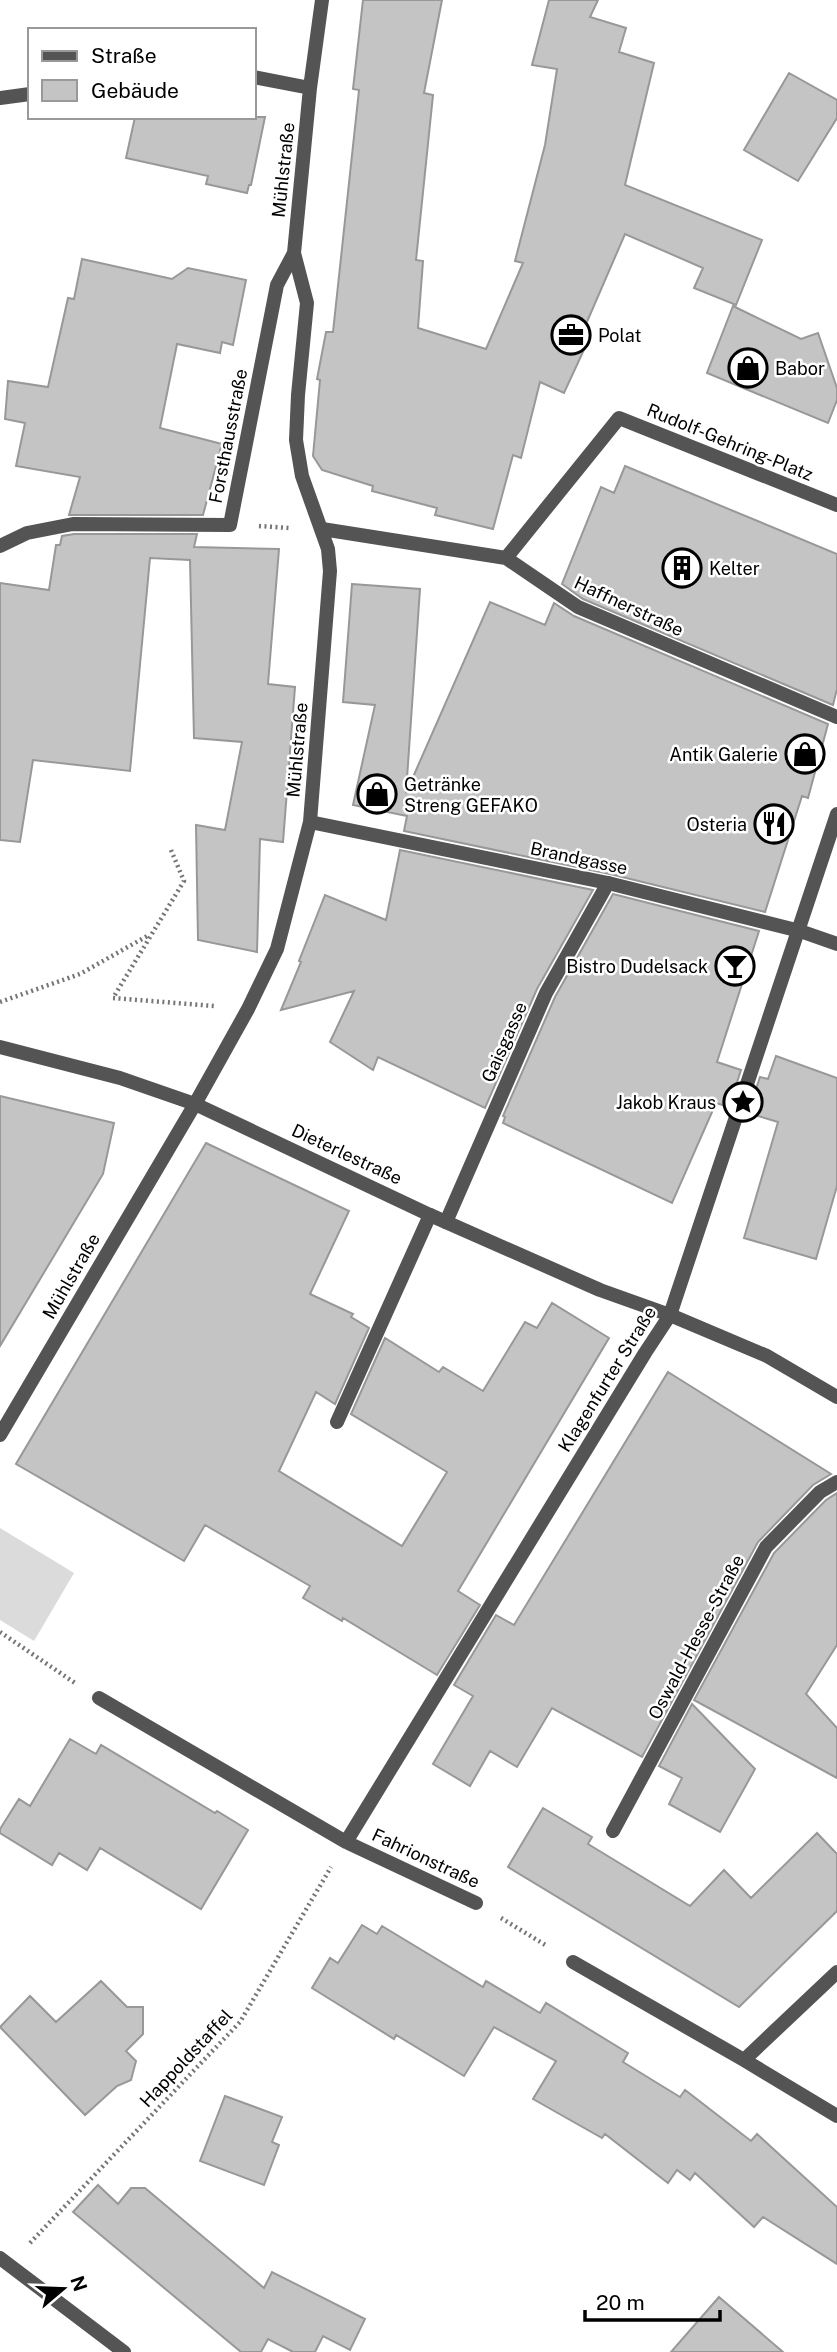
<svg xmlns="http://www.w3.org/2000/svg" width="837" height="2352" font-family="'Public Sans',sans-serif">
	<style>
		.green { fill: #dbdbdb }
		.building { fill: #c4c4c4; stroke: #989898; stroke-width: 2 }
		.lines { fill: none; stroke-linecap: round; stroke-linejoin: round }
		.path { stroke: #767676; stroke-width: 4.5; stroke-dasharray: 2 3.5; stroke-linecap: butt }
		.service { stroke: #545454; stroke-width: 14 }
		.minor { stroke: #545454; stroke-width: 14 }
		.tertiary { stroke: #545454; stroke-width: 14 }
		.labels { text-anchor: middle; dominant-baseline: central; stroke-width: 5; stroke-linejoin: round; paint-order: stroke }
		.street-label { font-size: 18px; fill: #000; stroke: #fff }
		.poi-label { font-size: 18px; fill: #000; stroke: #fff; text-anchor: start }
	</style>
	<rect width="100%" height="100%" fill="#fff"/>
	<path class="green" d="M0,1528L74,1573L34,1641L0,1620Z"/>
	<path class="building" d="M363,0H442L424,93L433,95L416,260L423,261L418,328L486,349L523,263L515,261L545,145L557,69L532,65L549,0H598L590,17L626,28L619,52L654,63L625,185L762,240L736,305L694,288L703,268L625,234L580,338L588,341L564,393L540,382L521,458L513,455L493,529L435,515L437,508L372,491L373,486L322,470L313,456L320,380L317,379L326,332H333L359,90L353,89Z
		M789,73L837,100V118L798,181L744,150Z
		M135,117H265L251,185H249L247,193L206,184L208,176L126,158Z
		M82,259L172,279L188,268L246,280L233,345L222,342L220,353L177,344L160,428L222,444L203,515H69L80,477L16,466L25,423L5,419L8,381L48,387L68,298L74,299Z
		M733,306L801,339L818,333L837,388V400L828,423L707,373Z
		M625,466L837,554V689L833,705L583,599L562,584L601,487L614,493Z
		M74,534H197L194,547L279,549L268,684L295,687L283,842L260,839L257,952L198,940L196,825L225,830L242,742L194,738L190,560L150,558L130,771L33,760L20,842L0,840V583L49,590L56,545H60L62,536Z
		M352,584L420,589L406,793L490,602L545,625L554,603L574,616L828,724L808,798L802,796L765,912L610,874L404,831L407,816L353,805L375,705L343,702Z
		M400,850L593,890L537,989L485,1108L378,1057L373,1070L330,1042L354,991L281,1010L301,962L299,961L325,895L386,920Z
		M613,894L759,931L717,1062L741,1070L729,1107L716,1103L672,1203L503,1123L505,1117L503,1116L555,997Z
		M776,1056L837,1078V1186L816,1259L744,1238L778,1122L748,1113L760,1077L768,1079Z
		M0,1096L114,1123L103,1174L0,1346Z
		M206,1143L349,1211L310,1294L353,1314L351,1317L369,1328L335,1404L316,1392L279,1471L402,1546L447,1472L351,1414L385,1338L439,1372L443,1367L483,1391L525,1322L537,1328L552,1303L609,1338L458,1591L480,1605L437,1675L343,1618L342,1621L303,1598L310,1586L205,1525L184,1561L16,1464Z
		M668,1372L831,1474L813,1485L758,1542L642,1757L552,1708L517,1767L490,1751L470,1786L433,1764L473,1696L454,1685L496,1615L514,1625Z
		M837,1493V1645L806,1694L837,1728V1778L694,1700L774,1553L826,1500Z
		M692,1704L755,1769L720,1832L669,1804L682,1778L659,1766Z
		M70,1739L96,1754L101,1745L215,1813L217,1811L248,1830L201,1909L100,1848L87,1870L59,1853L52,1865L0,1833V1829L19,1799L30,1806Z
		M543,1808L592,1837L588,1844L690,1906L724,1870L751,1898L817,1833L837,1854V1911L739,2007L508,1867Z
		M362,1925L377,1934L382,1926L483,1987L486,1981L540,2013L546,2003L628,2053L623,2062L680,2097L685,2090L751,2141L757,2134L837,2207V2264L763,2217L754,2227L695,2173L690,2180L677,2170L668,2183L605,2134L602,2138L533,2099L556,2061L494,2027L464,2076L396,2035L394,2039L312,1988L330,1958L338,1963Z
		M101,1981L127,2007H143V2034L126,2051L136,2061L131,2080L117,2086L85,2115L0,2027L30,1996L56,2022Z
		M225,2096L282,2117L272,2142L279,2145L264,2185L200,2161Z
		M98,2185L118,2204L131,2188H145L264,2288L272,2272L365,2319L350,2350L323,2336L315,2352H293L268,2339L261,2352H241L73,2212Z
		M719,2297L783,2352H671Z"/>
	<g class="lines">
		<path class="path" d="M259,526L289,528
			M171,850L184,881L113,998L214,1006
			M0,1002L80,974L149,935
			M0,1632L75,1683
			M501,1918L547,1946
			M30,2243L240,2022L331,1867"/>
		<path class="service" d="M446,1222L546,993L608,883
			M337,1422L430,1215"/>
		<path class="minor" d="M254,77L310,88
			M0,98L30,94
			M322,529L506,558L578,607L837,717
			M0,546L27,533L73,524L230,525L277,285L294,253
			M506,558L619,418L837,505
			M310,822L608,883L800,931L837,944
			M0,1435L195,1104L248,1009L277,949L310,822L330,571L328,549L302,476L296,440L298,395L307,303L294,253L310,88L322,0
			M99,1698L346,1842L476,1903
			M613,1831L766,1547L820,1492L837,1482
			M346,1842L645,1353L670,1315L837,814
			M573,1962L744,2060L837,2116
			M744,2060L837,1972
			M0,2258L124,2352"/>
		<path class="tertiary" d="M0,1047L120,1078L195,1104L430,1215L600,1290L670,1315L767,1356L837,1397"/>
	</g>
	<defs>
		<g id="office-ring" transform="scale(2.0125)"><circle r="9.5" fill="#fff" stroke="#000" stroke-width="1.5"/><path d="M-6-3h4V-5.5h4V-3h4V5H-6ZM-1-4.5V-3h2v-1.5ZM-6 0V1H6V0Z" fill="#000"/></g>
		<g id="shop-ring" transform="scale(2.0125)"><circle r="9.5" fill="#fff" stroke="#000" stroke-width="1.5"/><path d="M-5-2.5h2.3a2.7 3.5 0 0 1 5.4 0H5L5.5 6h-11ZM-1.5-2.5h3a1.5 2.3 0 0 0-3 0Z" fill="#000"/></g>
		<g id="building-ring" transform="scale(2.0125)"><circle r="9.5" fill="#fff" stroke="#000" stroke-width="1.5"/><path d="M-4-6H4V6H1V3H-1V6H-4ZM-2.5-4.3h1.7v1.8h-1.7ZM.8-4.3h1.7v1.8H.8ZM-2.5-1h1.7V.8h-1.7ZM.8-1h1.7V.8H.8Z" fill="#000"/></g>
		<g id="restaurant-ring" transform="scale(2.0125)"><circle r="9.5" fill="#fff" stroke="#000" stroke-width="1.5"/><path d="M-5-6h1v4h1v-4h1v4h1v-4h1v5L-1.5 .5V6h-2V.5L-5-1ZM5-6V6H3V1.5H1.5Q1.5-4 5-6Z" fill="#000"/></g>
		<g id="bar-ring" transform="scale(2.0125)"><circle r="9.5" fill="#fff" stroke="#000" stroke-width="1.5"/><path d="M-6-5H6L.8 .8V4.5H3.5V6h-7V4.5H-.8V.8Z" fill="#000"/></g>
		<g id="sight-ring" transform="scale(2.0125)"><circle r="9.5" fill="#fff" stroke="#000" stroke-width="1.5"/><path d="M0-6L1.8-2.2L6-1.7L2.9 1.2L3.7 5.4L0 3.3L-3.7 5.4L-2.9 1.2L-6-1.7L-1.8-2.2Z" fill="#000"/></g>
	</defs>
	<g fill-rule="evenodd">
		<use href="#office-ring" x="571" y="335"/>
		<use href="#shop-ring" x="748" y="368"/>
		<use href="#building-ring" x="682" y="568"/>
		<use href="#shop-ring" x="805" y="754"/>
		<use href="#shop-ring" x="377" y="794"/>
		<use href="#restaurant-ring" x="774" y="824"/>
		<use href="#bar-ring" x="735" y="966"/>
		<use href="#sight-ring" x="743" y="1102"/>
	</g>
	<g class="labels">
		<g class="street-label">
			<text transform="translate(283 170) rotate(-84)">Mühlstraße</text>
			<text transform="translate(228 436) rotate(-79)">Forsthausstraße</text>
			<text transform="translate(730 442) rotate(22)">Rudolf-Gehring-Platz</text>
			<text transform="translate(629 606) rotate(25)">Haffnerstraße</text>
			<text transform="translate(297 750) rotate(-85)">Mühlstraße</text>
			<text transform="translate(579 858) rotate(12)">Brandgasse</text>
			<text transform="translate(504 1042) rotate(-66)">Gaisgasse</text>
			<text transform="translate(347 1154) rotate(25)">Dieterlestraße</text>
			<text transform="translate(71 1276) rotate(-60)">Mühlstraße</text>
			<text transform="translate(607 1379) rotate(-58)">Klagenfurter Straße</text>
			<text transform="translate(696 1637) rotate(-62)">Oswald-Hesse-Straße</text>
			<text transform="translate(426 1858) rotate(25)">Fahrionstraße</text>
			<text transform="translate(186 2058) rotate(-47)">Happoldstaffel</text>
		</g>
		<g class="poi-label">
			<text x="598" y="335">Polat</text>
			<text x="775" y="368">Babor</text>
			<text x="709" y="568">Kelter</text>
			<text x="778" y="754" text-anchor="end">Antik Galerie</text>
			<text x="404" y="784">Getränke<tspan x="404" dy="21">Streng GEFAKO</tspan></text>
			<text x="747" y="824" text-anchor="end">Osteria</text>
			<text x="708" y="966" text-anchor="end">Bistro Dudelsack</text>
			<text x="716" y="1102" text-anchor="end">Jakob Kraus</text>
		</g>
	</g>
	<rect x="28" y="28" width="228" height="91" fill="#ffffff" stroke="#999999" stroke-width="2"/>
	<rect x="42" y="51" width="35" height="10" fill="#545454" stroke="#999999" stroke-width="2"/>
	<text x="91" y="63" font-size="21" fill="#000000">Straße</text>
	<rect x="42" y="80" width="35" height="21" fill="#c4c4c4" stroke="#999999" stroke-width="2"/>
	<text x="91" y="98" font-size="21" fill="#000000">Gebäude</text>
	<g transform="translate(63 2289) rotate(71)" stroke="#ffffff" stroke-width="5" paint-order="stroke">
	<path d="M0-5L12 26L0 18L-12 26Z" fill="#000000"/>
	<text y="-10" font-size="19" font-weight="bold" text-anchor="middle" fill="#000000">N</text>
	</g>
	<path d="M585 2310v10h135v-10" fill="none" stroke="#000000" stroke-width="3.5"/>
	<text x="596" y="2310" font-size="21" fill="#000000" stroke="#ffffff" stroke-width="5" paint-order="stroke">20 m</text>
</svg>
